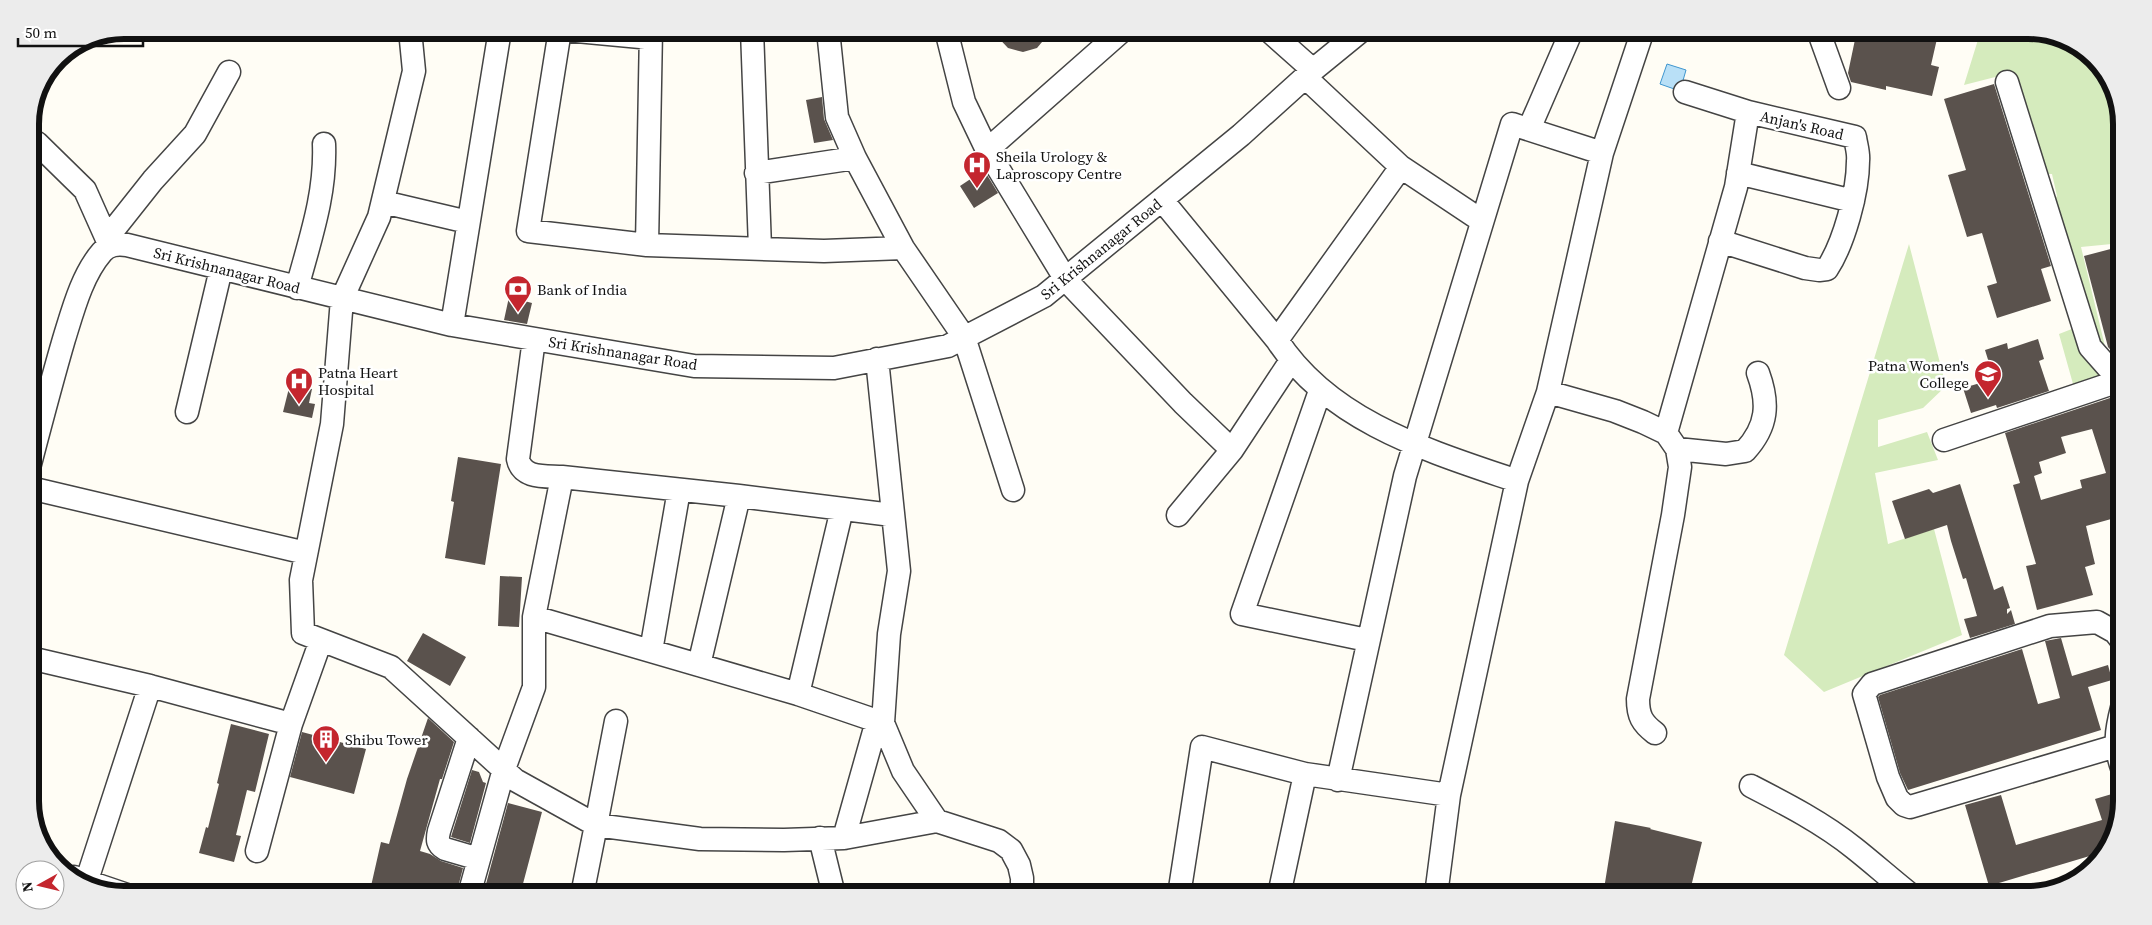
<svg xmlns="http://www.w3.org/2000/svg" width="2152" height="925" font-family="'Source Serif 4',serif">
	<style>
		.green { fill: #d5ebbd }
		.water { fill: #b9e0f7; stroke: #3f96cf }
		.building { fill: #5a524d; fill-rule: evenodd }
		.lines { fill: none; stroke-linecap: round; stroke-linejoin: round }
		.minor-casing { stroke: #444; stroke-width: 25 }
		.minor { stroke: #fff; stroke-width: 22 }
		.labels { text-anchor: middle; dominant-baseline: central; stroke-width: 5; stroke-linejoin: round; paint-order: stroke }
		.street-label { font-size: 15px; fill: #111; stroke: #fff }
		.poi-label { font-size: 15px; fill: #111; stroke: #fff; text-anchor: start }
		.rim { fill: none; stroke: #111; stroke-width: 6 }
	</style>
	<rect width="100%" height="100%" fill="#fffdf5"/>
	<path class="green" d="M1981,30H2028L2064,37L2106,71L2122,118V243L2081,247L2110,367L2109,380L2075,391L2059,334L2082,325L2052,203L2057,196L2052,174H2043L2007,74L1964,85Z
		M1909,244L1946,386L1923,408L1878,420V447L1927,432L1938,460L1875,473L1888,544L1934,529L1962,635L1824,692L1784,655Z"/>
	<path class="water" d="M1667,64L1686,70L1680,91L1660,84Z"/>
	<path class="building" d="M991,30H1052L1037,48L1023,52L1008,48Z
		M1857,30H1939L1931,65L1939,67L1932,96L1886,86V90L1851,82L1848,73Z
		M1994,84L2051,266L2041,269L2051,301L1997,318L1987,286L1997,283L1982,233L1967,237L1948,175L1966,170L1944,99Z
		M822,97L824,119L833,140L814,143L806,100Z
		M984,170L998,193L974,208L960,186Z
		M2122,246V363L2108,347L2084,256Z
		M509,297L532,303L527,324L504,320Z
		M2038,339L2044,359L2039,361L2049,391L1997,408L1996,405L1971,413L1963,388L1994,379L1985,350L2007,343L2008,349Z
		M290,384L312,389L309,403L315,404L312,418L283,412Z
		M2122,394V516L2086,526L2095,564L2085,567L2093,595L2037,610L2026,566L2036,564L2013,485L2020,483L2005,433ZM2092,429L2106,473L2080,480L2082,488L2041,500L2034,476L2042,473L2039,462L2066,453L2061,437Z
		M458,457L501,464L485,565L445,558L454,502L451,501Z
		M1960,484L1994,590L2003,586L2010,608L2007,609V614L2011,610L2015,624L1970,638L1964,619L1977,616L1966,578L1963,579L1951,541L1947,525L1905,539L1892,501L1929,489L1933,493Z
		M500,576L522,577L519,627L498,626Z
		M423,633L466,657L450,686L407,661Z
		M2061,638L2072,676L2108,665L2112,680L2088,687L2101,730L1908,790L1900,773L1878,697L1880,695L2022,649L2038,704L2060,698L2045,641Z
		M428,718L454,742L442,779H440L420,851L430,854L441,861L463,868L456,895H369L381,842L389,844L407,779Z
		M231,724L269,734L255,792L247,790L236,835L241,836L234,862L199,853L206,827L208,828L219,784L217,783Z
		M302,732L366,749L354,794L290,777Z
		M472,770L479,772L483,782L486,783L470,843L451,837Z
		M2122,791V802L2115,837L2103,852L1989,886L1965,805L2001,795L2016,845L2102,820L2095,799Z
		M508,803L542,812L520,895H483Z
		M1615,821L1651,828L1650,829L1702,842L1689,895H1603Z"/>
	<g class="lines">
		<g class="minor-casing">
			<path id="minor" d="M410,30L414,71L379,217L342,299L332,424L301,580L303,633L391,667L515,780L596,825L582,895
				M560,30L528,231L647,245L824,251L903,248
				M566,30L651,38
				M752,30L760,248
				M828,30L837,117L855,158L903,248L964,337L1013,490
				M946,30L964,102L987,150L1066,280L1183,403L1232,450
				M1268,30L1313,70
				M1818,30L1839,88
				M1305,77L1401,167L1482,221
				M2007,82L2090,347L2120,381
				M1685,92L1748,112L1855,137C1856,145 1859,153 1858,161C1858,192 1844,243 1827,269L1819,270L1805,268L1720,241
				M1529,129L1572,30
				M30,139L37,143L85,190L110,246
				M987,150L1123,30
				M756,173L855,158
				M1738,173L1853,201
				M1162,200L1277,340C1330,422 1429,451 1517,481
				M383,202L468,222
				M107,238L153,180L195,134L229,72
				M647,245L651,30
				M297,288C310,239 326,195 324,144
				M452,325L500,30
				M1277,340L1401,167
				M877,359L899,571L889,634L883,723L903,771L937,821L999,841L1011,850L1019,865L1022,878V895
				M1320,391L1242,614L1367,640
				M1548,392L1615,411L1643,422L1666,433L1677,449L1680,467L1673,515L1638,699C1638,716 1642,723 1655,733
				M187,412L221,269
				M1666,433L1736,187L1748,112
				M1944,440L2122,380
				M1677,449L1726,454L1745,451C1768,426 1769,403 1758,373
				M30,464C41,422 52,380 64,339C73,310 82,275 102,252C109,244 118,244 127,245L452,325L694,366L834,368L948,346L1044,296L1241,135L1313,70L1362,30
				M562,477L739,496L892,515
				M30,488L306,553
				M1178,515L1232,450L1290,362
				M534,617L798,694L883,723
				M651,651L679,490
				M30,658L150,686L291,724L321,640
				M699,665L739,496
				M798,694L842,509
				M2122,708C2116,731 2114,745 2122,768
				M616,721L596,825L700,839L784,840L844,838L937,821
				M469,738L439,831C437,840 437,844 445,849L479,859
				M2116,746L1910,807L1904,805L1897,798L1888,777L1864,694L1872,684L2050,626L2097,622L2115,632L2122,641
				M1338,780L1405,476L1512,124L1602,153
				M1751,786C1786,804 1823,823 1854,848C1873,863 1892,880 1911,895
				M820,838L834,895
				M844,838L877,721
				M257,851L291,724
				M74,877L127,895
				M85,886L150,686
				M469,895L504,769L534,687V617L562,477C545,476 522,479 518,459L534,339
				M1179,895L1202,747L1305,774L1449,795
				M1279,895L1305,774
				M1436,895L1449,795L1517,481L1548,392L1602,153L1643,30"/>
		</g>
		<use href="#minor" class="minor"/>
	</g>
	<defs>
		<g id="hospital-pin" transform="scale(1.4375)"><path d="M0 17L-7.5 6A9.5 9.5 0 1 1 7.5 6Z" fill="#c4262e" stroke="#fff"/><path d="M-5-5h3v3.5h4V-5h3V5h-3V1.5h-4V5h-3Z" fill="#fff"/></g>
		<g id="bank-pin" transform="scale(1.4375)"><path d="M0 17L-7.5 6A9.5 9.5 0 1 1 7.5 6Z" fill="#c4262e" stroke="#fff"/><path d="M-6-4H6V4H-6ZM0-2.3a2.3 2.3 0 1 0 0 4.6a2.3 2.3 0 1 0 0-4.6Z" fill="#fff"/></g>
		<g id="university-pin" transform="scale(1.4375)"><path d="M0 17L-7.5 6A9.5 9.5 0 1 1 7.5 6Z" fill="#c4262e" stroke="#fff"/><path d="M0-5L7-2L0 1L-7-2ZM-4 1L0 2.5L4 1V4Q0 6-4 4Z" fill="#fff"/></g>
		<g id="building-pin" transform="scale(1.4375)"><path d="M0 17L-7.5 6A9.5 9.5 0 1 1 7.5 6Z" fill="#c4262e" stroke="#fff"/><path d="M-4-6H4V6H1V3H-1V6H-4ZM-2.5-4.3h1.7v1.8h-1.7ZM.8-4.3h1.7v1.8H.8ZM-2.5-1h1.7V.8h-1.7ZM.8-1h1.7V.8H.8Z" fill="#fff"/></g>
	</defs>
	<g fill-rule="evenodd">
		<use href="#hospital-pin" x="977" y="165"/>
		<use href="#bank-pin" x="518" y="289"/>
		<use href="#university-pin" x="1988" y="374"/>
		<use href="#hospital-pin" x="299" y="381"/>
		<use href="#building-pin" x="326" y="739"/>
	</g>
	<g class="labels">
		<g class="street-label">
			<text transform="translate(1802 125) rotate(13)">Anjan's Road</text>
			<text transform="translate(1101 249) rotate(-39)">Sri Krishnanagar Road</text>
			<text transform="translate(227 270) rotate(14)">Sri Krishnanagar Road</text>
			<text transform="translate(623 353) rotate(9)">Sri Krishnanagar Road</text>
		</g>
		<g class="poi-label">
			<text x="996" y="156">Sheila Urology &amp;<tspan x="996" dy="17">Laproscopy Centre</tspan></text>
			<text x="537" y="289">Bank of India</text>
			<text x="1969" y="365" text-anchor="end">Patna Women's<tspan x="1969" dy="17">College</tspan></text>
			<text x="318" y="372">Patna Heart<tspan x="318" dy="17">Hospital</tspan></text>
			<text x="345" y="739">Shibu Tower</text>
		</g>
	</g>
	<path d="M0 0H2152V925H0ZM124 39H2028A85 85 0 0 1 2113 124V801A85 85 0 0 1 2028 886H124A85 85 0 0 1 39 801V124A85 85 0 0 1 124 39Z" fill="#ececec" fill-rule="evenodd"/>
	<path class="rim" d="M124 39H2028A85 85 0 0 1 2113 124V801A85 85 0 0 1 2028 886H124A85 85 0 0 1 39 801V124A85 85 0 0 1 124 39Z"/>
	<g transform="translate(40 885) rotate(262)"><circle r="24" fill="#ffffff" stroke="#a0a0a0"/>
	<path d="M0-4L9 19L0 12L-9 19Z" fill="#c4262e"/>
	<text y="-8" font-size="14" font-weight="bold" text-anchor="middle" fill="#111111">N</text>
	</g>
	<path d="M18 38v8h125v-8" fill="none" stroke="#111111" stroke-width="2.5"/>
	<text x="25" y="38" font-size="15" fill="#111111" stroke="#ffffff" stroke-width="4" paint-order="stroke">50 m</text>
</svg>
